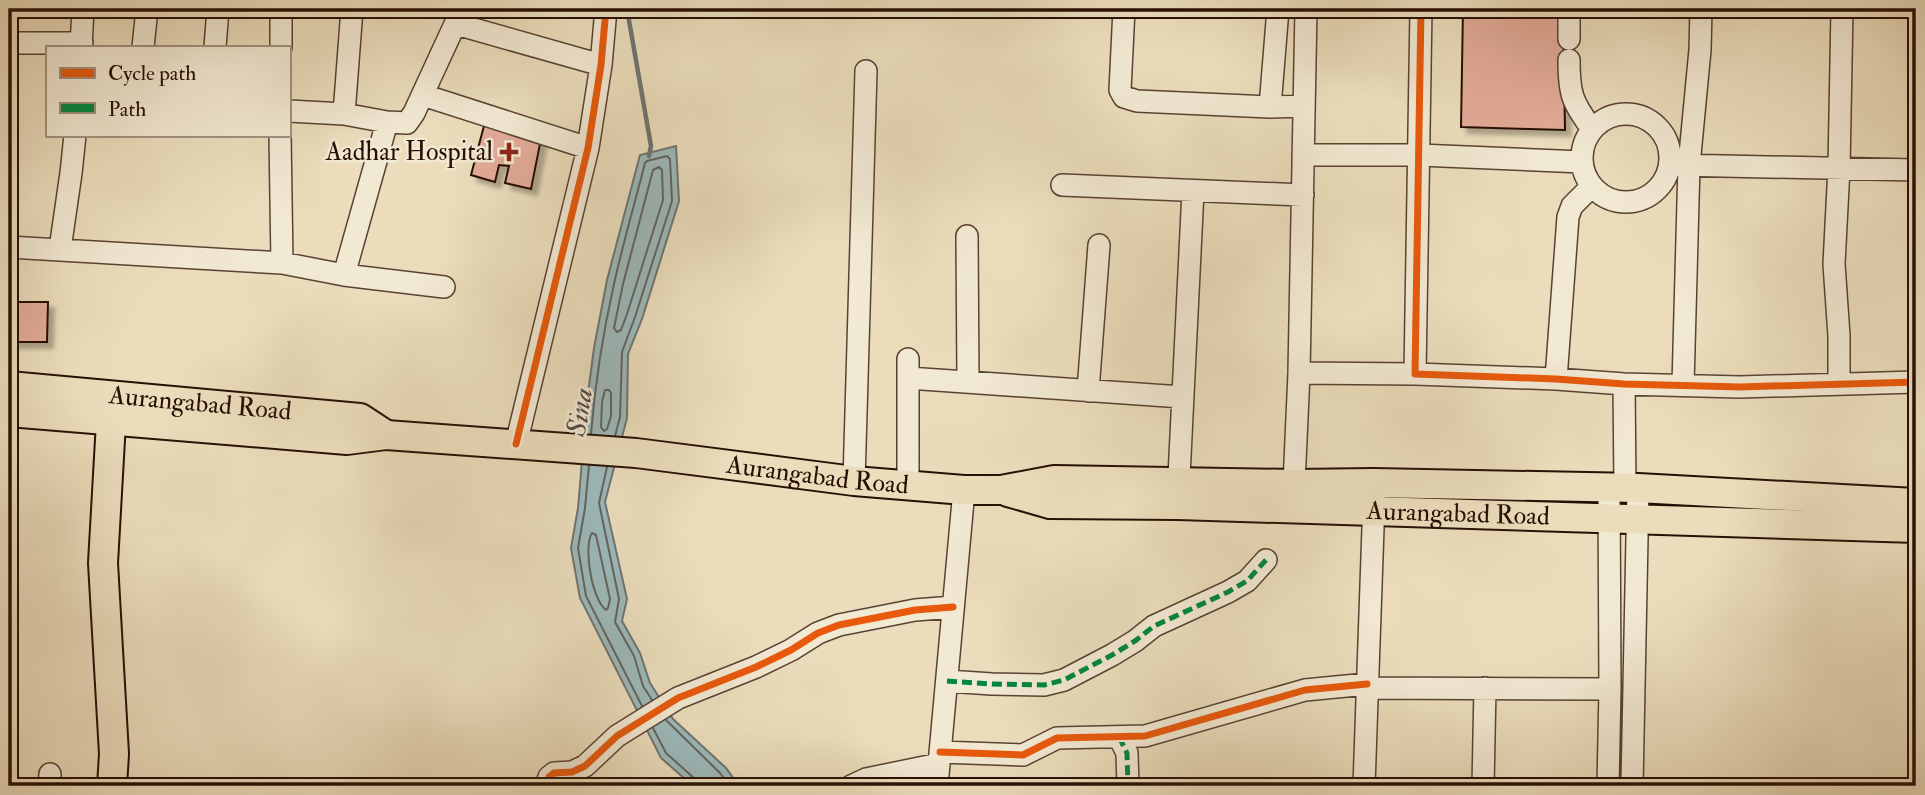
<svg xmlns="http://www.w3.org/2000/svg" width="1925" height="795" font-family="'IM FELL Double Pica',serif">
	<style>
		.water { fill: #9cb9bb; stroke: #6e7572; stroke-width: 2 }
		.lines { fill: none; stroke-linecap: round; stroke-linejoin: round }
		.shore { stroke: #626460; stroke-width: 2 }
		.stream { stroke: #6e7572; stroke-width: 4.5 }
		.building { fill: #e2ab98; stroke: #280f05; stroke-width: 2; filter: url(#shadow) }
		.minor-casing { stroke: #594233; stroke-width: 24 }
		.major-casing { stroke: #280f05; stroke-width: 32 }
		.minor { stroke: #f2e9d3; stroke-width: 21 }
		.major { stroke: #ebddbc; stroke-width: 28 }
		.quiet { stroke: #00873e; stroke-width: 5; stroke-dasharray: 10 5; stroke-linecap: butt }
		.cycleway-casing { stroke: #f2e9d3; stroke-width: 11 }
		.cycleway { stroke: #e8590c; stroke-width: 7 }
		.poi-dot { fill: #8f2418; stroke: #f2e9d3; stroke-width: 2.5 }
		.labels { text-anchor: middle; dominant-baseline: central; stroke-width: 5; stroke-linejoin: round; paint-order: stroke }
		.poi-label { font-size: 26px; fill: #280f05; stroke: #f2e9d3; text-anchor: end }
		.street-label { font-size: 26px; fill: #280f05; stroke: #f2e9d3 }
		.water-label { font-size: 28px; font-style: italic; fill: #514a45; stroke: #f2e9d3 }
	</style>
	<defs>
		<filter id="shadow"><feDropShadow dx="6" dy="6" stdDeviation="2" flood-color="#0004"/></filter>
	</defs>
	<rect width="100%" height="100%" fill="#ebddbc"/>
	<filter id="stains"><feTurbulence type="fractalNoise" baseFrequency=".00286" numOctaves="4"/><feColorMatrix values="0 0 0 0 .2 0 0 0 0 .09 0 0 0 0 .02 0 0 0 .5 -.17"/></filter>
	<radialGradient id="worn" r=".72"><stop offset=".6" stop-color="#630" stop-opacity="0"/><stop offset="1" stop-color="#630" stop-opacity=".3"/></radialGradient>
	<path class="water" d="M676,146L679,201L642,319L628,354L627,418L605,502L627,599L622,621L640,653L650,683L673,719L726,768L739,786H693L661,758L580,598L571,548L578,508L587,401L594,348L607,280L640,155Z"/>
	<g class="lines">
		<path class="shore" d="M659,167L662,170L663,200L627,314L621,330L617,332L614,328L623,284L653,170Z
			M605,390H609L611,393V416L607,429L604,431L601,427L602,402Z
			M591,434C595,384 603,333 614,284C623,243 635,203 645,163L647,161L667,156L670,159L672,201L635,317L622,352L620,417L615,436
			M589,465L585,508L578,548L586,596L642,706
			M607,467L599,503L619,599L615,622L634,656L643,686L652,700
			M592,533L596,535L610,599L608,608L606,610C592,600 583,547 592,533Z
			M666,720L720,773L730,786
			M653,728L666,753L695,779L697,786"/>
		<path class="stream" d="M627,9L651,146L649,156"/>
	</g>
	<path class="building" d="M1463,9H1563L1565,130L1461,127Z
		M485,122L541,139L531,189L505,183L509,166L499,165L495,182L471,175Z
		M13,302H48L47,342H12Z"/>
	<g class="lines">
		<g class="minor-casing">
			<path id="minor" d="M1124,9L1120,90L1124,97L1137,101L1270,107L1304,106
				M1421,9L1415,374L1556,379L1624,384L1740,387L1916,382
				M456,24L601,65
				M1569,39V9
				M9,43H82
				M81,47L83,9
				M143,47L147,9
				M215,47L218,9
				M281,47V9
				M1569,60C1569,94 1572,102 1592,129
				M423,95L588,148
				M1270,107L1278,9
				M289,111L344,114L387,122L407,123L414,113L462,9
				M344,114L352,9
				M1582 158a44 44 0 1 1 88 0a44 44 0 1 1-88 0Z
				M280,135L282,263
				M1303,155H1419L1582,162
				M1677,165L1916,170
				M1062,185L1303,195
				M967,236L968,382
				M9,247L282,263L344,275L444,287
				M60,249L71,173L75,135
				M344,275L387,122
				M1299,373L1415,374
				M908,378L1182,397
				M1556,379L1568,217L1572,206L1592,186
				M1624,384L1625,488
				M1839,384V336L1834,264L1839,168L1842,9
				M1683,385L1689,165L1700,50L1701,9
				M1088,391L1099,245
				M516,444L588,148L601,65L606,9
				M854,481L866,71
				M1294,484L1299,373L1306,9
				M908,485V359
				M1178,497L1193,191
				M947,681L992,684L1044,685L1064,680L1112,655L1135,641L1154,626L1228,592L1247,581L1266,560
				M1367,688L1610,689
				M1119,737L1127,753L1128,786
				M940,752L1023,755L1057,738L1145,736L1305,690L1367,684
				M49,786L50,774
				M546,786L549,777L554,773L572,772L585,766L617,736L678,698L756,667L791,650L818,633L839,625L915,610L953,607
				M851,786L866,779L939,764
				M937,786L964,490
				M1364,786L1374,499
				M1483,786L1485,688
				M1608,786L1610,689L1609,488
				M1632,786L1638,488"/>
		</g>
		<g class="major-casing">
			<g id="major">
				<path id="s1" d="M9,386L360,418L386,435"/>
				<path id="s2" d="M9,412L347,440L386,435L636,453L854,481L964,490H1001L1054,480L1294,484L1374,483L1638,488L1916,503"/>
				<path d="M111,422L103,563L114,754L112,786"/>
				<path id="s3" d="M1008,492L1050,504L1178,505L1916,528"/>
			</g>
		</g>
		<use href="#minor" class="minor"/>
		<use href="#major" class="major"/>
		<path class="quiet" d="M947,681L992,684L1044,685L1064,680L1112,655L1135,641L1154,626L1228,592L1247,581L1266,560
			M1119,737L1127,753L1128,786"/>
		<g class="cycleway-casing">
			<path id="cycleway" d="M1421,9L1415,374L1556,379L1624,384L1740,387L1916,382
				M516,444L588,148L601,65L606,9
				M940,752L1023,755L1057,738L1145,736L1305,690L1367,684
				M546,786L549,777L554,773L572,772L585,766L617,736L678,698L756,667L791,650L818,633L839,625L915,610L953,607"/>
		</g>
		<use href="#cycleway" class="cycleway"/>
	</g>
	<path class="poi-dot" d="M505.5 141.5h7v7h7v7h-7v7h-7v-7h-7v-7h7z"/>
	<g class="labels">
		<g class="poi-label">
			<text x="493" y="152">Aadhar Hospital</text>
		</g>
		<g class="street-label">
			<text stroke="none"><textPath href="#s1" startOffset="192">Aurangabad Road</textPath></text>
			<text stroke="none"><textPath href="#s2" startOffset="812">Aurangabad Road</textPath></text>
			<text stroke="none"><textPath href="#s3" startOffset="452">Aurangabad Road</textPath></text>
		</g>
		<g class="water-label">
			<text transform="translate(580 412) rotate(-81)">Sina</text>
		</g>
	</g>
	<rect width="1925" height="795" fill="none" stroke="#ebddbc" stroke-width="35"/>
	<rect x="10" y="10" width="1904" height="774" fill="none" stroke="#280f05" stroke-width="3.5"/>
	<rect x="18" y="18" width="1890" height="760" fill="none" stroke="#280f05" stroke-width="2"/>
	<rect x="46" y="46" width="245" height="91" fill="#f2e9d3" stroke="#a19281" stroke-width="2"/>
	<rect x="60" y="68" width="35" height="10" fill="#e8590c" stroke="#a19281" stroke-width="2"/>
	<text x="108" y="80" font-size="21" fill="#280f05">Cycle path</text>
	<rect x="60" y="103" width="35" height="10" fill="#00873e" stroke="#a19281" stroke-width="2"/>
	<text x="108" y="116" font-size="21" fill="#280f05">Path</text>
	<rect width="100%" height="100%" filter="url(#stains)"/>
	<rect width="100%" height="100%" fill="url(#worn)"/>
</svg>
